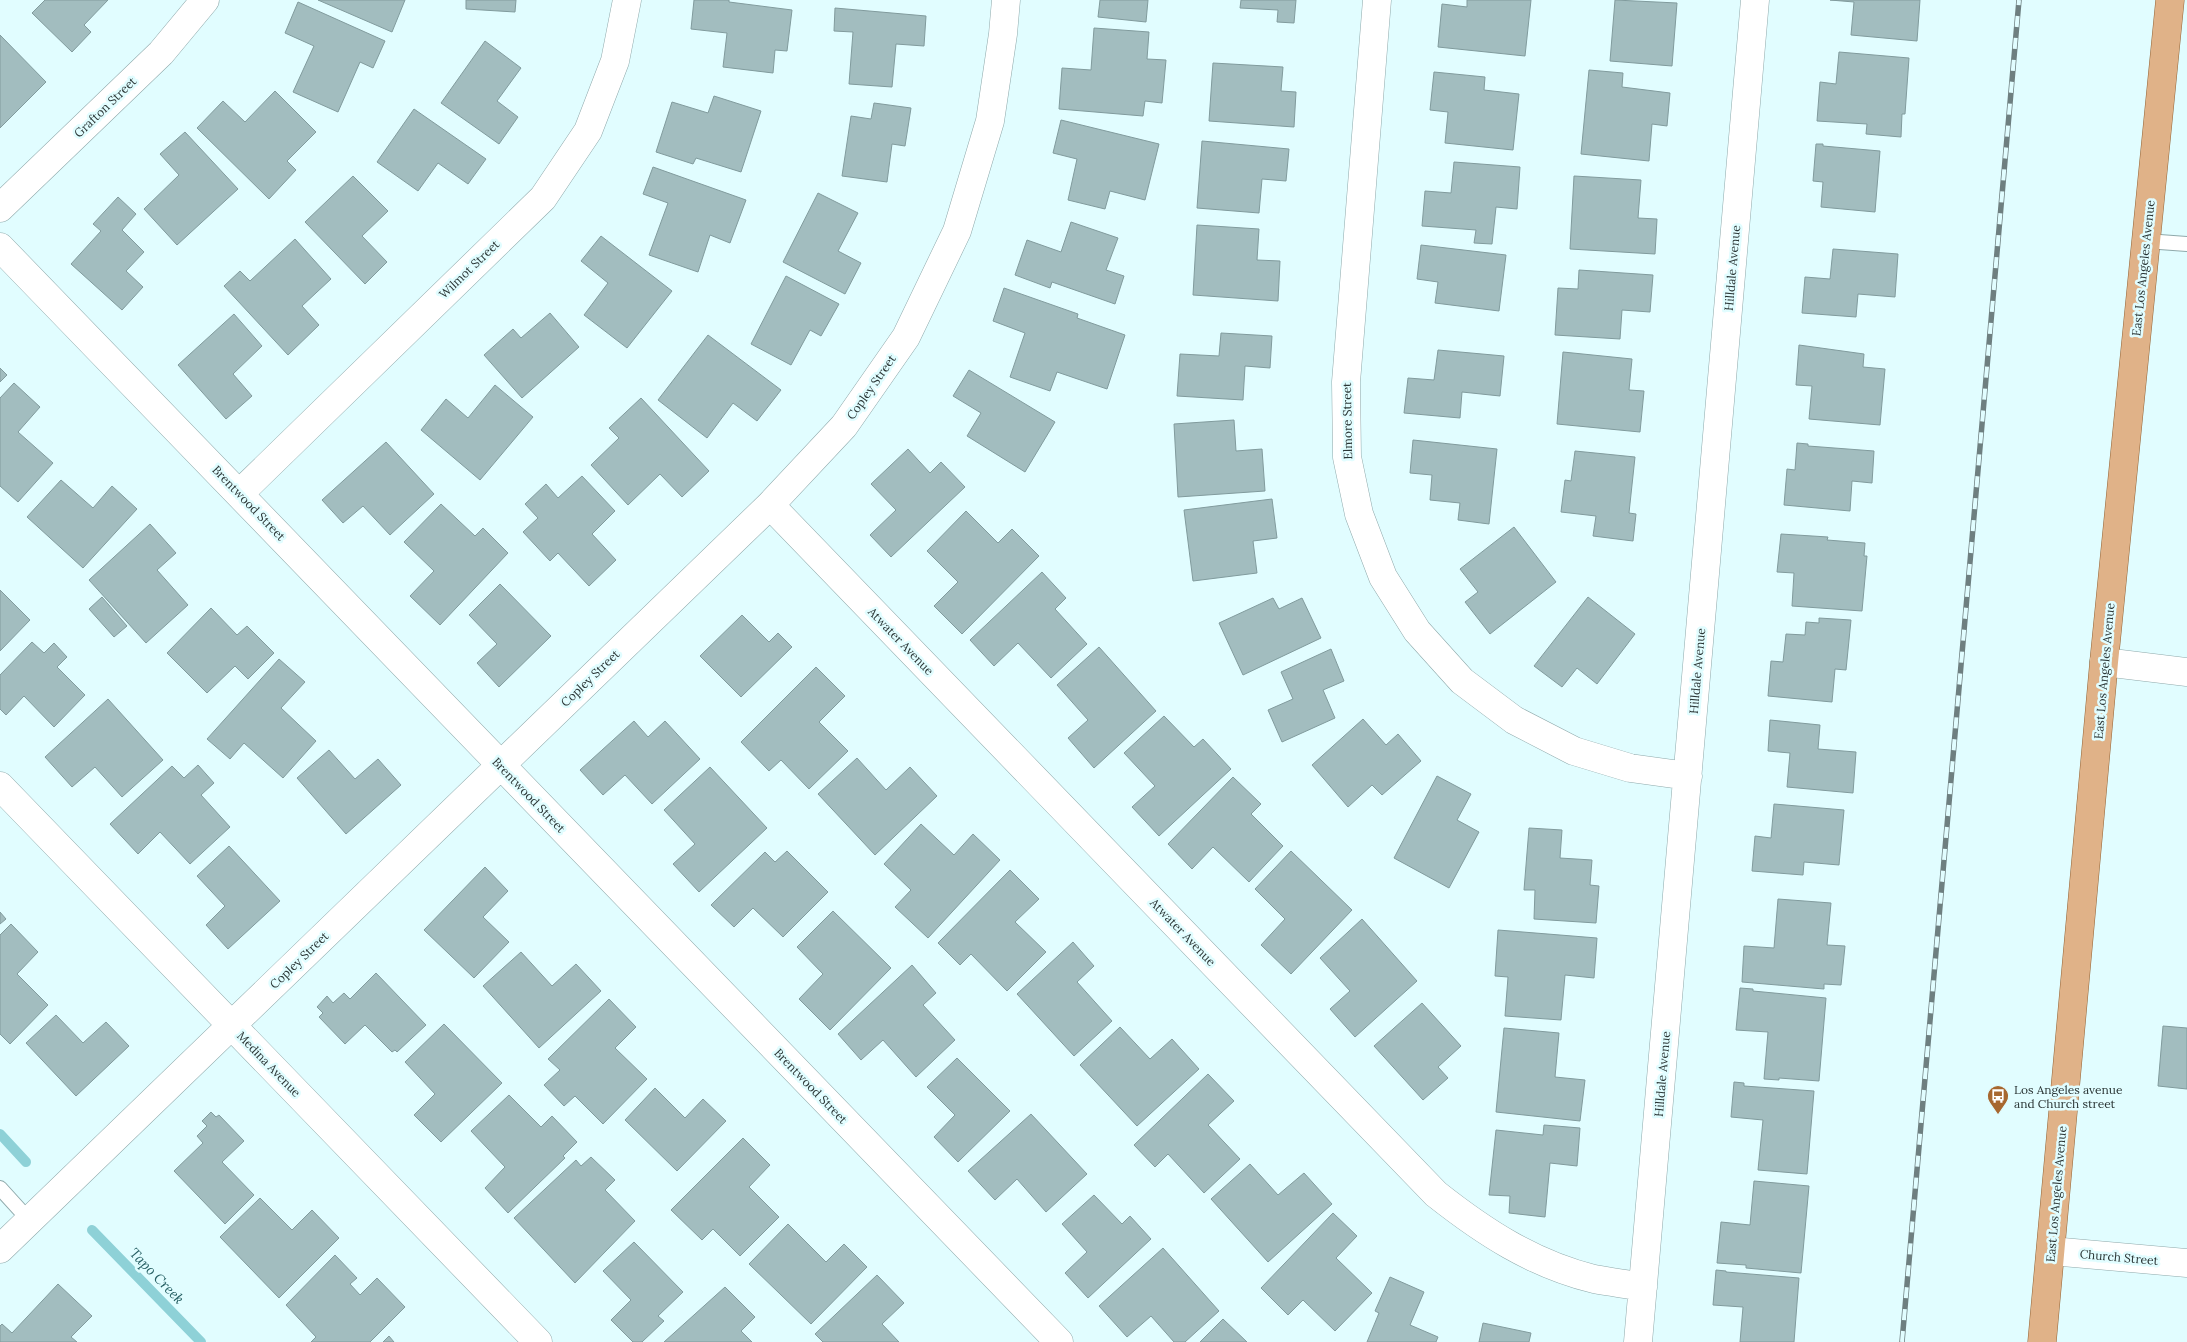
<svg xmlns="http://www.w3.org/2000/svg" width="2187" height="1342" font-family="Lora,serif">
	<style>
		.lines { fill: none; stroke-linecap: round; stroke-linejoin: round }
		.stream { stroke: #8ed1d7; stroke-width: 10 }
		.building { fill: #a2bdbf; stroke: #819b9d }
		.service-casing { stroke: #8fa9ab; stroke-width: 16 }
		.minor-casing { stroke: #8fa9ab; stroke-width: 29 }
		.primary-casing { stroke: #936437; stroke-width: 29 }
		.service { stroke: #fff; stroke-width: 14 }
		.minor { stroke: #fff; stroke-width: 28 }
		.primary { stroke: #e0b288; stroke-width: 28 }
		.rail-casing { stroke: #6e7f80; stroke-width: 5.5 }
		.rail { stroke: #e1fdff; stroke-width: 4; stroke-dasharray: 11; stroke-linecap: butt }
		.labels { text-anchor: middle; dominant-baseline: central; stroke-width: 5; stroke-linejoin: round; paint-order: stroke }
		.street-label { font-size: 12px; fill: #2a3535; stroke: #e1fdff }
		.poi-label { font-size: 12px; fill: #2a3535; stroke: #e1fdff; text-anchor: start }
		.water-label { font-size: 14px; font-style: italic; fill: #265f63; stroke: #e1fdff }
	</style>
	<rect width="100%" height="100%" fill="#e1fdff"/>
	<g class="lines">
		<path class="stream" d="M0,1134L26,1162
			M92,1230L201,1342"/>
	</g>
	<path class="building" d="M45,0H108L84,25L91,32L72,52L32,13Z
		M318,0H405L392,32Z
		M466,0H516L515,12L466,9Z
		M694,0H729V2L792,10L787,51L775,50L773,73L723,67L727,33L691,29Z
		M1100,0H1148L1146,22L1098,17Z
		M1241,0H1296L1294,23L1277,22L1278,10L1240,8Z
		M1467,0H1531L1525,56L1438,47L1442,4L1467,7Z
		M1615,0L1677,3L1672,66L1610,61Z
		M1830,0H1920L1917,41L1851,35L1854,2Z
		M298,2L385,41L373,68L360,62L338,112L293,92L314,46L285,33Z
		M835,8L926,16L924,46L896,44L892,87L849,84L853,32L834,31Z
		M1094,28L1149,32L1147,59L1166,60L1162,103L1145,101L1143,116L1059,109L1062,68L1091,70Z
		M0,35L46,82L0,128Z
		M485,41L521,68L497,101L518,117L499,144L441,103Z
		M1839,52L1909,58L1905,114H1902L1901,137L1866,134L1867,124L1817,121L1820,82L1836,84Z
		M1213,63L1283,67L1281,91L1296,92L1294,127L1209,121Z
		M1589,70L1623,73L1622,87L1670,93L1667,126L1652,124L1649,161L1581,154Z
		M1434,72L1485,77L1484,90L1519,94L1513,150L1445,143L1448,112L1430,110Z
		M275,91L316,132L287,161L296,170L269,199L197,128L223,101L245,122Z
		M714,96L761,111L741,172L696,158L693,164L656,152L672,102L708,113Z
		M874,103L911,108L905,146L892,144L887,182L842,176L851,116L871,119Z
		M414,109L486,159L468,184L438,163L418,191L377,162Z
		M1061,120L1159,144L1145,200L1110,191L1105,209L1068,200L1077,159L1053,153Z
		M185,132L238,189L177,245L144,209L179,175L160,154Z
		M1202,141L1289,149L1286,181L1262,179L1259,213L1197,208Z
		M1816,144H1823V146L1880,151L1875,212L1821,207L1823,182L1813,181Z
		M1454,162L1520,167L1517,209L1496,207L1492,244L1474,243L1476,230L1422,226L1425,191L1451,193Z
		M653,167L746,200L730,243L710,235L698,272L649,255L668,203L643,194Z
		M353,176L388,211L362,236L387,262L365,284L305,222Z
		M1574,176L1641,180L1638,218L1657,219L1655,254L1570,249Z
		M818,193L858,213L838,251L861,263L845,294L783,262Z
		M118,197L136,214L122,230L144,252L126,271L143,287L122,310L71,264L101,231L93,224Z
		M1071,222L1118,238L1106,270L1124,276L1115,304L1052,282L1050,288L1015,275L1027,240L1061,252Z
		M1197,225L1259,229L1257,260L1280,261L1278,301L1193,295Z
		M601,236L672,291L627,348L584,315L608,283L581,261Z
		M295,239L331,279L302,306L319,325L288,355L224,286L240,271L250,281Z
		M1421,245L1506,255L1499,311L1435,303L1438,282L1417,279Z
		M1833,249L1898,254L1895,297L1858,294L1856,317L1802,313L1805,277L1830,279Z
		M1579,270L1653,275L1650,312L1622,310L1620,339L1555,335L1558,288L1578,289Z
		M786,276L839,304L821,336L810,330L791,365L751,344Z
		M1004,288L1078,314L1077,318L1125,335L1107,389L1057,372L1050,391L1010,377L1025,333L993,321Z
		M550,313L579,347L522,398L484,355L513,329L521,338Z
		M234,314L262,346L233,374L252,396L226,419L178,365Z
		M1221,333L1272,336L1270,368L1245,366L1243,400L1177,396L1180,354L1219,356Z
		M708,335L781,390L757,421L733,403L707,438L658,400Z
		M1799,345L1864,354L1863,367L1885,369L1880,425L1809,419L1812,386L1796,385Z
		M1438,350L1504,356L1500,396L1462,392L1460,418L1404,413L1408,378L1434,380Z
		M1563,352L1632,359L1629,390L1644,391L1640,432L1557,424Z
		M0,368L7,375L0,382Z
		M969,370L1055,422L1025,472L967,436L981,413L953,396Z
		M14,383L40,407L18,432L53,463L18,502L0,486V398Z
		M495,385L533,417L480,480L421,430L446,399L468,418Z
		M641,398L709,471L682,497L660,474L628,505L591,465L619,438L609,428Z
		M1234,420L1236,451L1262,449L1265,491L1178,497L1174,424Z
		M1413,440L1497,449L1489,524L1458,520L1460,503L1430,500L1432,475L1410,473Z
		M386,442L434,494L390,535L363,506L343,523L322,500Z
		M1797,443L1808,444V446L1874,451L1872,483L1852,481L1850,511L1784,505L1787,469L1795,470Z
		M908,449L930,473L941,462L965,487L891,557L870,535L896,510L871,484Z
		M1575,451L1635,457L1629,513L1636,514L1633,541L1593,536L1596,516L1561,512L1565,480L1571,481Z
		M582,476L615,511L592,534L616,560L589,586L558,553L550,561L523,532L538,518L525,504L546,484L558,498Z
		M61,480L93,508L112,486L137,509L83,568L27,517Z
		M1272,499L1277,538L1253,541L1257,573L1193,581L1184,510Z
		M441,504L475,536L483,528L508,553L440,625L410,596L434,571L404,542Z
		M966,511L998,543L1012,529L1039,556L962,634L934,606L958,582L927,551Z
		M150,524L176,553L157,570L188,605L146,643L89,580Z
		M1514,527L1556,582L1490,634L1465,602L1478,592L1460,569Z
		M1781,534L1828,537L1827,540L1865,543L1864,556H1867L1862,611L1792,606L1794,573L1777,572Z
		M1042,572L1066,598L1055,609L1087,644L1051,678L1018,643L994,666L970,640Z
		M500,584L551,636L499,687L477,663L497,644L469,615Z
		M0,590L30,620L0,651Z
		M102,597L127,626L114,637L89,609Z
		M1588,597L1635,634L1597,684L1577,668L1562,687L1534,666Z
		M1273,598L1279,609L1302,598L1321,638L1243,675L1219,623Z
		M211,608L237,635L247,626L274,653L248,679L235,666L207,693L167,653Z
		M742,615L769,642L778,633L792,647L741,697L700,656Z
		M1819,618L1851,620L1846,670L1835,669L1832,702L1768,696L1771,661L1783,662L1786,634L1805,635L1806,622L1819,623Z
		M32,642L44,653L54,643L67,657L57,667L85,695L54,727L24,696L6,715L0,709V675Z
		M1099,647L1156,711L1094,768L1068,738L1088,720L1057,685Z
		M1331,649L1344,681L1323,690L1335,718L1282,742L1268,710L1293,699L1281,672Z
		M279,659L305,682L281,708L316,741L283,778L244,743L230,759L207,739Z
		M816,667L845,696L819,722L848,751L809,789L781,760L769,771L741,742Z
		M108,699L163,760L122,797L95,767L72,787L45,757Z
		M1164,716L1194,747L1203,739L1231,769L1159,836L1132,807L1155,786L1124,753Z
		M1363,719L1386,745L1398,734L1421,761L1382,795L1372,785L1348,807L1312,765Z
		M1770,720L1820,725L1818,749L1856,752L1853,793L1787,787L1790,753L1768,751Z
		M634,721L648,737L665,721L700,759L652,804L625,775L603,795L580,770Z
		M329,750L355,779L378,759L401,785L346,834L297,778Z
		M857,758L886,790L910,767L937,796L875,855L818,794Z
		M198,765L214,783L201,795L230,827L190,864L160,832L138,854L110,824L172,766L184,778Z
		M710,767L767,828L699,892L673,864L695,844L664,810Z
		M1437,776L1471,794L1457,820L1479,832L1449,888L1394,858Z
		M1233,777L1261,804L1251,814L1283,846L1249,882L1213,847L1192,869L1168,844Z
		M1774,804L1844,810L1839,865L1804,862L1803,875L1752,871L1755,836L1771,838Z
		M921,824L954,855L973,834L1000,860L928,938L895,907L911,890L884,864Z
		M1529,828L1562,830L1560,858L1592,860L1590,885L1599,886L1596,923L1534,919L1535,890H1524Z
		M229,846L280,901L228,949L206,925L225,906L197,876Z
		M787,851L828,892L783,937L753,908L734,927L711,905L765,852L775,862Z
		M1291,851L1352,910L1291,974L1261,945L1285,919L1255,889Z
		M485,867L508,891L483,917L509,942L474,978L424,930Z
		M1010,870L1039,899L1015,922L1046,952L1007,991L971,954L960,965L938,943Z
		M1778,899L1831,903L1827,945L1845,946L1841,985L1824,984V989L1742,982L1744,946L1774,948Z
		M833,911L891,968L830,1030L799,999L823,974L797,947Z
		M0,912L6,919L0,924Z
		M1362,919L1417,981L1355,1037L1330,1009L1350,991L1320,958Z
		M11,924L38,952L17,974L48,1005L10,1044L0,1034V935Z
		M1498,930L1597,938L1594,978L1565,975L1561,1020L1505,1016L1508,977L1495,976Z
		M1073,942L1094,966L1077,982L1112,1021L1074,1056L1017,994Z
		M521,952L552,986L576,964L601,991L539,1048L483,986Z
		M912,965L936,993L923,1005L955,1040L916,1077L883,1040L861,1060L838,1034Z
		M376,973L426,1025L397,1052L395,1050L392,1052L365,1025L345,1044L319,1017L323,1013L317,1007L327,996L333,1003L344,993L350,999Z
		M1740,988L1753,989V991L1826,998L1819,1081L1779,1078V1080L1764,1079L1768,1032L1736,1030Z
		M609,999L636,1027L615,1048L647,1079L603,1124L575,1096L564,1106L544,1085L560,1070L548,1059Z
		M1422,1003L1461,1046L1438,1067L1448,1078L1423,1100L1374,1046Z
		M56,1015L83,1043L106,1022L129,1046L76,1096L26,1043Z
		M444,1024L502,1083L441,1142L414,1115L435,1094L405,1062Z
		M2163,1026L2187,1028V1089L2158,1086Z
		M1120,1027L1150,1059L1172,1039L1199,1069L1137,1126L1080,1065Z
		M1504,1028L1559,1033L1555,1077L1585,1080L1580,1121L1496,1112Z
		M957,1058L1010,1111L958,1162L934,1137L955,1115L927,1087Z
		M1208,1074L1234,1101L1208,1125L1240,1159L1204,1193L1168,1154L1155,1167L1134,1145Z
		M1734,1082L1744,1083V1086L1814,1091L1807,1174L1758,1170L1763,1120L1731,1117Z
		M655,1088L685,1118L703,1099L726,1121L677,1171L625,1120Z
		M509,1095L541,1127L552,1116L577,1142L563,1156L565,1158L508,1213L485,1188L505,1167L471,1131Z
		M211,1112L216,1117L219,1115L244,1141L222,1162L254,1195L225,1224L174,1171L203,1143L197,1136L207,1126L202,1121Z
		M1031,1114L1087,1174L1046,1212L1017,1179L995,1200L968,1171Z
		M1544,1125L1580,1128L1577,1166L1550,1163L1545,1217L1509,1213L1510,1196L1489,1195L1496,1130L1543,1135Z
		M743,1138L770,1165L749,1187L779,1217L740,1256L713,1229L702,1240L671,1210Z
		M591,1157L615,1180L605,1190L635,1221L575,1283L514,1218L576,1160L581,1166Z
		M1250,1164L1278,1195L1304,1173L1332,1204L1268,1262L1211,1199Z
		M1754,1181L1809,1186L1801,1273L1746,1268V1265L1717,1263L1721,1222L1750,1225Z
		M1094,1195L1122,1224L1130,1216L1151,1239L1088,1298L1065,1273L1087,1252L1062,1224Z
		M260,1198L292,1230L312,1210L339,1238L279,1298L220,1237Z
		M1333,1213L1357,1236L1336,1258L1372,1293L1335,1331L1303,1300L1288,1315L1261,1288Z
		M788,1224L826,1262L844,1244L867,1267L811,1324L749,1264Z
		M634,1242L683,1292L658,1316L664,1321L642,1342H633L611,1320L631,1300L603,1271Z
		M1163,1248L1219,1311L1185,1342H1174L1151,1316L1127,1337L1099,1306Z
		M335,1255L357,1278L350,1284L360,1295L377,1278L405,1307L370,1342H311L316,1337L286,1305Z
		M1716,1270L1726,1271V1272L1799,1278L1794,1342H1740L1743,1307L1713,1305Z
		M877,1275L904,1303L882,1324L899,1342H823L815,1334Z
		M1390,1277L1424,1292L1410,1325L1438,1337L1436,1342H1367L1379,1313L1375,1311Z
		M58,1284L92,1316L71,1337L77,1342H0V1326L2,1324L12,1333Z
		M725,1287L755,1317L741,1331L752,1342H664Z
		M1223,1319L1247,1342H1200Z
		M1483,1323L1531,1333L1529,1342H1479Z
		M389,1336L394,1342H383Z"/>
	<g class="lines">
		<g class="service-casing">
			<path id="service" d="M2146,241L2187,244
				M0,1188L29,1220"/>
		</g>
		<g class="minor-casing">
			<path id="minor" d="M1377,0L1346,382L1347,457L1359,514L1383,577L1417,631L1462,681L1514,720L1574,751L1630,768L1688,776
				M0,208L161,53L205,0
				M0,247L1059,1342
				M240,493L543,198L588,131L615,61L627,0
				M770,505L1436,1194C1484,1232 1533,1264 1594,1279C1610,1282 1626,1284 1643,1287
				M2104,662L2187,672
				M0,786L538,1342
				M0,1249L770,505L844,426L906,337L957,231L990,121L1003,34L1006,0
				M2051,1251L2187,1263
				M1638,1342L1755,0"/>
		</g>
		<g class="primary-casing">
			<path id="primary" d="M2042,1342L2104,662L2170,0"/>
		</g>
		<use href="#service" class="service"/>
		<use href="#minor" class="minor"/>
		<use href="#primary" class="primary"/>
		<g class="rail-casing">
			<path id="rail" d="M1902,1342L2019,0"/>
		</g>
		<use href="#rail" class="rail"/>
	</g>
	<defs>
		<g id="bus-pin" transform="scale(1.125)"><path d="M0 17L-7.5 6A9.5 9.5 0 1 1 7.5 6Z" fill="#a7672f" stroke="#e1fdff"/><path d="M-5-6H5V4H4V6H2V4H-2V6H-4V4H-5ZM-3.5-4V0h7V-4ZM-3.5 1.2v1.5H-2V1.2ZM2 1.2v1.5H3.5V1.2Z" fill="#fff"/></g>
	</defs>
	<g fill-rule="evenodd">
		<use href="#bus-pin" x="1998" y="1096"/>
	</g>
	<g class="labels">
		<g class="street-label">
			<text transform="translate(105 107) rotate(-44)">Grafton Street</text>
			<text transform="translate(1732 268) rotate(-85)">Hilldale Avenue</text>
			<text transform="translate(2143 268) rotate(-84)">East Los Angeles Avenue</text>
			<text transform="translate(469 269) rotate(-44)">Wilmot Street</text>
			<text transform="translate(871 387) rotate(-55)">Copley Street</text>
			<text transform="translate(1347 421) rotate(-91)">Elmore Street</text>
			<text transform="translate(249 503) rotate(46)">Brentwood Street</text>
			<text transform="translate(901 641) rotate(46)">Atwater Avenue</text>
			<text transform="translate(1697 671) rotate(-85)">Hilldale Avenue</text>
			<text transform="translate(2104 671) rotate(-85)">East Los Angeles Avenue</text>
			<text transform="translate(590 678) rotate(-44)">Copley Street</text>
			<text transform="translate(529 795) rotate(46)">Brentwood Street</text>
			<text transform="translate(1183 932) rotate(46)">Atwater Avenue</text>
			<text transform="translate(299 960) rotate(-44)">Copley Street</text>
			<text transform="translate(269 1064) rotate(46)">Medina Avenue</text>
			<text transform="translate(1662 1074) rotate(-85)">Hilldale Avenue</text>
			<text transform="translate(811 1086) rotate(46)">Brentwood Street</text>
			<text transform="translate(2056 1194) rotate(-85)">East Los Angeles Avenue</text>
			<text transform="translate(2119 1257) rotate(5)">Church Street</text>
		</g>
		<g class="poi-label">
			<text x="2014" y="1089">Los Angeles avenue<tspan x="2014" dy="14">and Church street</tspan></text>
		</g>
		<g class="water-label">
			<text transform="translate(157 1276) rotate(46)">Tapo Creek</text>
		</g>
	</g>
</svg>
